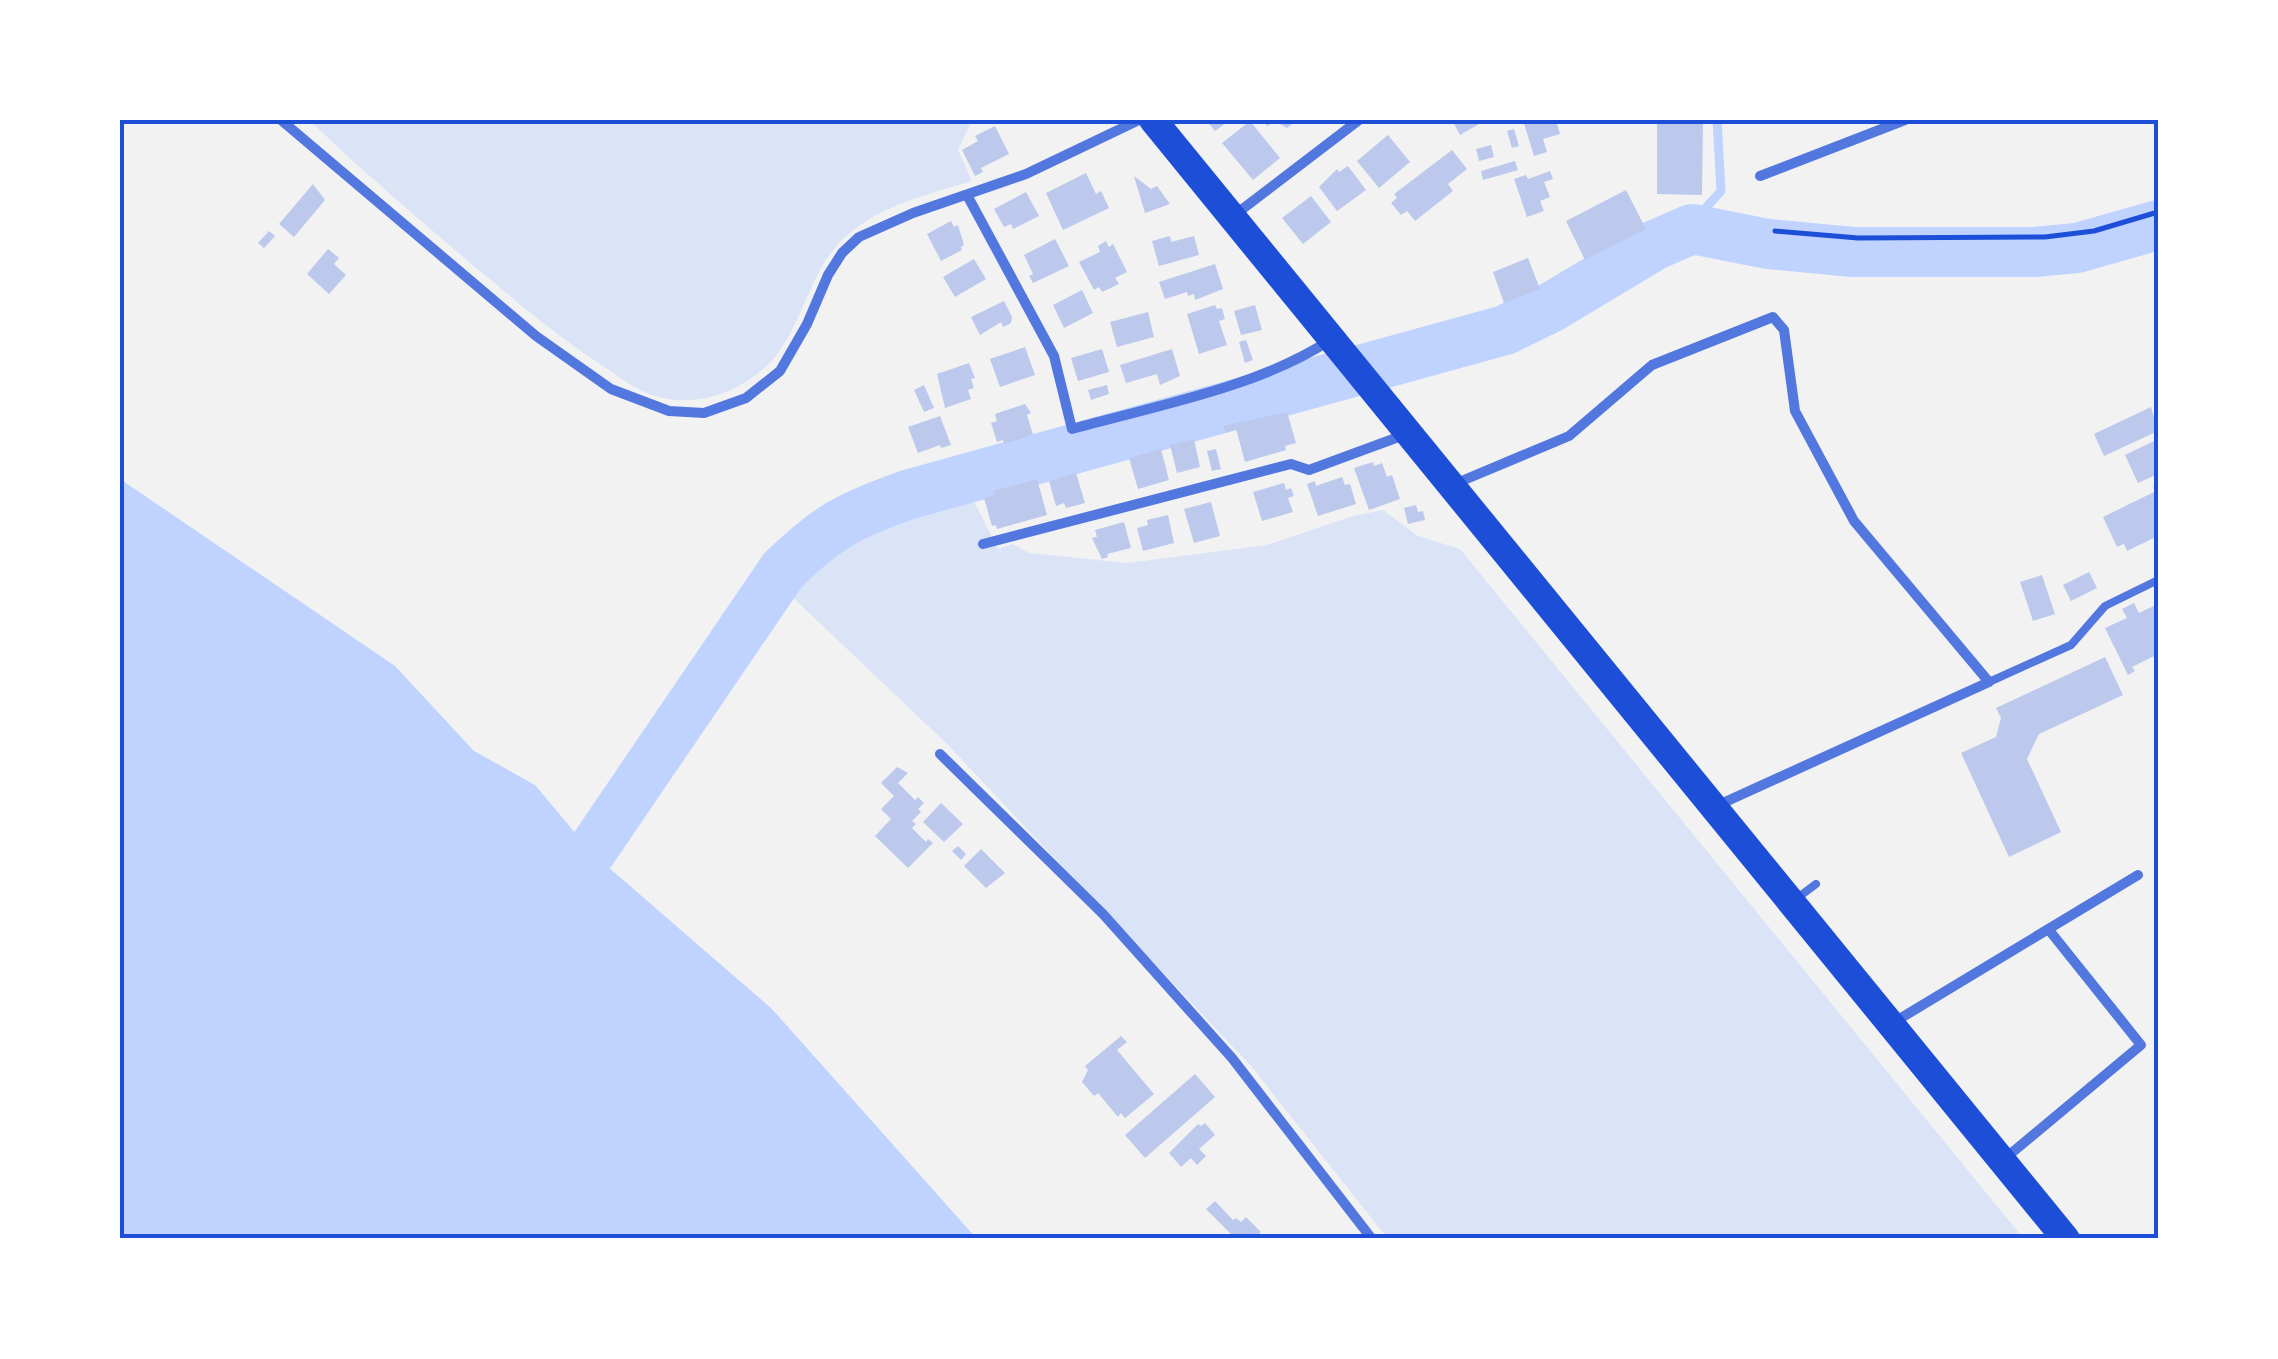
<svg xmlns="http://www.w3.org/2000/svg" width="2278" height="1359" font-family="'Varela Round',sans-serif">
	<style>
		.green { fill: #dbe4f7 }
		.water { fill: #bfd3fe }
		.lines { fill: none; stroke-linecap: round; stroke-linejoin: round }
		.stream { stroke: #bfd3fe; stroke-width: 9 }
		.river { stroke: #bfd3fe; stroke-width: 50 }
		.building { fill: #bdc9ec }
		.path { stroke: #1d4ed8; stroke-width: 5 }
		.service { stroke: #5277de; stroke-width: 8 }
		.minor { stroke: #5277de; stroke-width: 10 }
		.trunk { stroke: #1d4ed8; stroke-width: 28 }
		.neatline { fill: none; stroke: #1d4ed8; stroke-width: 4 }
	</style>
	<rect width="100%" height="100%" fill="#f2f2f2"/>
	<path class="green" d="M309,120H972L958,150L972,181C916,198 850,212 820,270C805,298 795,332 775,357C747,390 701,408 659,397C637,392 618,376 600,364C553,333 511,297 468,261C414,215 360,169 309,120Z
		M971,495L998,549L1012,544L1030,553L1127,563L1267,545L1353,516L1383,510L1418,536L1460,549L2024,1239H1388L1251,1066L946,743L787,592C793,584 798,574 805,566C841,525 921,510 971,495Z"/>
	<path class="water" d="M120,479L395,666L474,751L535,785L592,853L772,1009L977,1239H120Z"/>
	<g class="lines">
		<path class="stream" d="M1692,229V223L1721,191L1717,120"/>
		<path class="river" d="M578,871L783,570C828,526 850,515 910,494L1505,330L1550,308L1655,245L1692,229L1768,244L1853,252H2034L2077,248L2158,225"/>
	</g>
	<path class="building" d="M1206,120H1230L1215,131Z
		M1263,120H1297L1287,128L1275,121L1267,126Z
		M1452,120H1486L1460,135Z
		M1523,120H1567V121L1557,124L1560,134L1543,139L1547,152L1534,156Z
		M1657,120H1703L1702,195L1657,194Z
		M1250,121L1280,158L1253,180L1222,143Z
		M995,126L1009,154L981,168L983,172L975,176L962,150L978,141L975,136Z
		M1514,129L1519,146L1512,148L1507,131Z
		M1388,135L1410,162L1379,188L1357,161Z
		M1491,145L1494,157L1479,161L1476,149Z
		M1452,150L1467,169L1448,184L1453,191L1415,221L1407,211L1401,215L1391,203L1397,198L1394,194Z
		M1515,161L1518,170L1483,180L1481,171Z
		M1348,166L1366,190L1337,211L1319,187L1337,169L1339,172Z
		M1550,171L1553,179L1544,182L1550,197L1540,201L1544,211L1527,217L1514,179L1526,175L1528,179Z
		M1086,173L1096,194L1101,191L1109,208L1063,230L1046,193Z
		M1134,176L1151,189L1157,186L1170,204L1145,213Z
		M313,184L325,200L294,237L279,224Z
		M1626,190L1646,229L1585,260L1566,221Z
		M1026,192L1039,216L1013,229L1011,224L1004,227L994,209Z
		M1311,196L1331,222L1303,244L1282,218Z
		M951,221L954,227L958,225L964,245L961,247L962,250L941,261L927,234Z
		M269,231L275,236L264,248L258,243Z
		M1170,236L1171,242L1194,236L1199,255L1159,266L1152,241Z
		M1055,239L1069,266L1033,283L1029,276L1033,274L1024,255Z
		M1106,241L1109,247L1113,244L1127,272L1115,278L1119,284L1102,292L1099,287L1094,290L1079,262L1100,252L1098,246Z
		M328,249L339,258L334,264L346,275L329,294L307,274Z
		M1528,258L1540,289L1504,303L1493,272Z
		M974,259L986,279L955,297L943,277Z
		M1215,264L1223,289L1195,300L1194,294L1188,296L1187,292L1165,299L1159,282Z
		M1082,290L1093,313L1064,328L1053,305Z
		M1004,301L1012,317L1011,323L1003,327L1001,322L980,335L971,317Z
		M1215,305L1217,309L1222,308L1225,319L1219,321L1227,345L1199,354L1187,314Z
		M1255,305L1262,330L1241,335L1234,311Z
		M1148,312L1154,337L1117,347L1110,322Z
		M1246,340L1253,360L1245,363L1239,342Z
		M1025,347L1035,375L1000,387L990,359Z
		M1102,349L1109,372L1078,381L1071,358Z
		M1172,349L1180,376L1160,385L1157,374L1126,383L1120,365Z
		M969,363L975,378L971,379L974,388L968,390L971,399L945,408L937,374Z
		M924,385L934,408L924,412L914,390Z
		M1107,385L1109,394L1091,400L1088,390Z
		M1025,404L1031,413L1027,415L1033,435L1004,444L1003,440L997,442L991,423L997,421L995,414Z
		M2151,407L2158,431L2104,456L2094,434Z
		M1287,412L1296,443L1285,446L1286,450L1245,462L1236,429L1225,433L1223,426Z
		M940,416L951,445L941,448L940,445L918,453L908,427Z
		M1194,439L1200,467L1177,473L1170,445Z
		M2158,439V474L2138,483L2125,455Z
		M1161,449L1169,480L1138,489L1129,458Z
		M1216,449L1221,469L1212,471L1207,451Z
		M1373,462L1374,466L1382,463L1387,477L1392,475L1400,499L1369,510L1354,468Z
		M1076,473L1085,503L1066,508L1064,503L1056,506L1049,481Z
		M1342,477L1345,485L1350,484L1356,504L1318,516L1307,484L1315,481L1316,486Z
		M1037,479L1047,515L997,529L996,525L992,526L984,498L994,495L993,491Z
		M1284,483L1286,490L1291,488L1294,496L1288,498L1293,512L1262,521L1253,492Z
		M2158,484V536L2127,551L2124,544L2117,547L2103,517L2156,491L2153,486Z
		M1211,502L1220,536L1194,543L1184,509Z
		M1416,505L1418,512L1423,511L1425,520L1408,524L1404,508Z
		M1168,515L1174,543L1143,551L1137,528L1148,525L1147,520Z
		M1124,522L1131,548L1107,554L1108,557L1102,559L1092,538L1097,537L1095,530Z
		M2089,572L2097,588L2071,601L2063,585Z
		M2042,575L2055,614L2033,621L2020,582Z
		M2134,603L2139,613L2158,604V654L2132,667L2135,671L2128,675L2105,628L2127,618L2122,609Z
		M2105,657L2123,695L2039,734L2027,759L2061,832L2009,857L1961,753L1996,737L2001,718L1996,708Z
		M897,767L908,773L898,783L915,800L918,797L924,803L918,809L921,812L912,821L916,824L912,828L926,842L928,839L933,843L908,868L875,836L891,819L881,809L894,796L881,783Z
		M941,803L963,824L944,842L923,822Z
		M958,846L966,854L961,860L952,851Z
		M981,849L1005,873L986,888L964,866Z
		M1121,1036L1127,1042L1117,1050L1154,1094L1125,1118L1121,1113L1118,1117L1098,1093L1094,1096L1082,1082L1088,1070L1085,1066Z
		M1195,1074L1215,1097L1145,1158L1125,1135Z
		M1205,1123L1215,1135L1199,1149L1206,1156L1197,1165L1191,1158L1181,1167L1169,1153L1198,1124L1201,1126Z
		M1215,1201L1233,1220L1236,1218L1241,1222L1246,1217L1261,1232L1254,1239H1236L1206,1209Z"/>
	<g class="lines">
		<path class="path" d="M1775,231L1858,238L2045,237L2094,231L2158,212"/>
		<path class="service" d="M1989,682L2071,645L2105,606L2158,580
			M1796,899L1816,884"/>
		<path class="minor" d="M281,120L536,336L611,389L669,411L704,413L746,398L780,371L807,324L828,275L842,253L859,237L913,213L1026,174L1139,120
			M1760,176L1905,120
			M967,195L1054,356L1072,429C1155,406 1259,387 1330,340
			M1232,217L1359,120
			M1452,485L1569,436L1652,365L1773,317L1784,330L1795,411L1854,521L1989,682L1714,807
			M983,544L1291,464L1309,470L1404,435
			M940,754L1103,914L1232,1058L1372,1239
			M1891,1024L2138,875
			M2002,1161L2141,1045L2049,930"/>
		<path class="trunk" d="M1153,120L2066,1239"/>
	</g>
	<rect width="2278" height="1359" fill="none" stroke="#ffffff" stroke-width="245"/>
	<rect x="122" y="122" width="2034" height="1114" class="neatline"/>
</svg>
